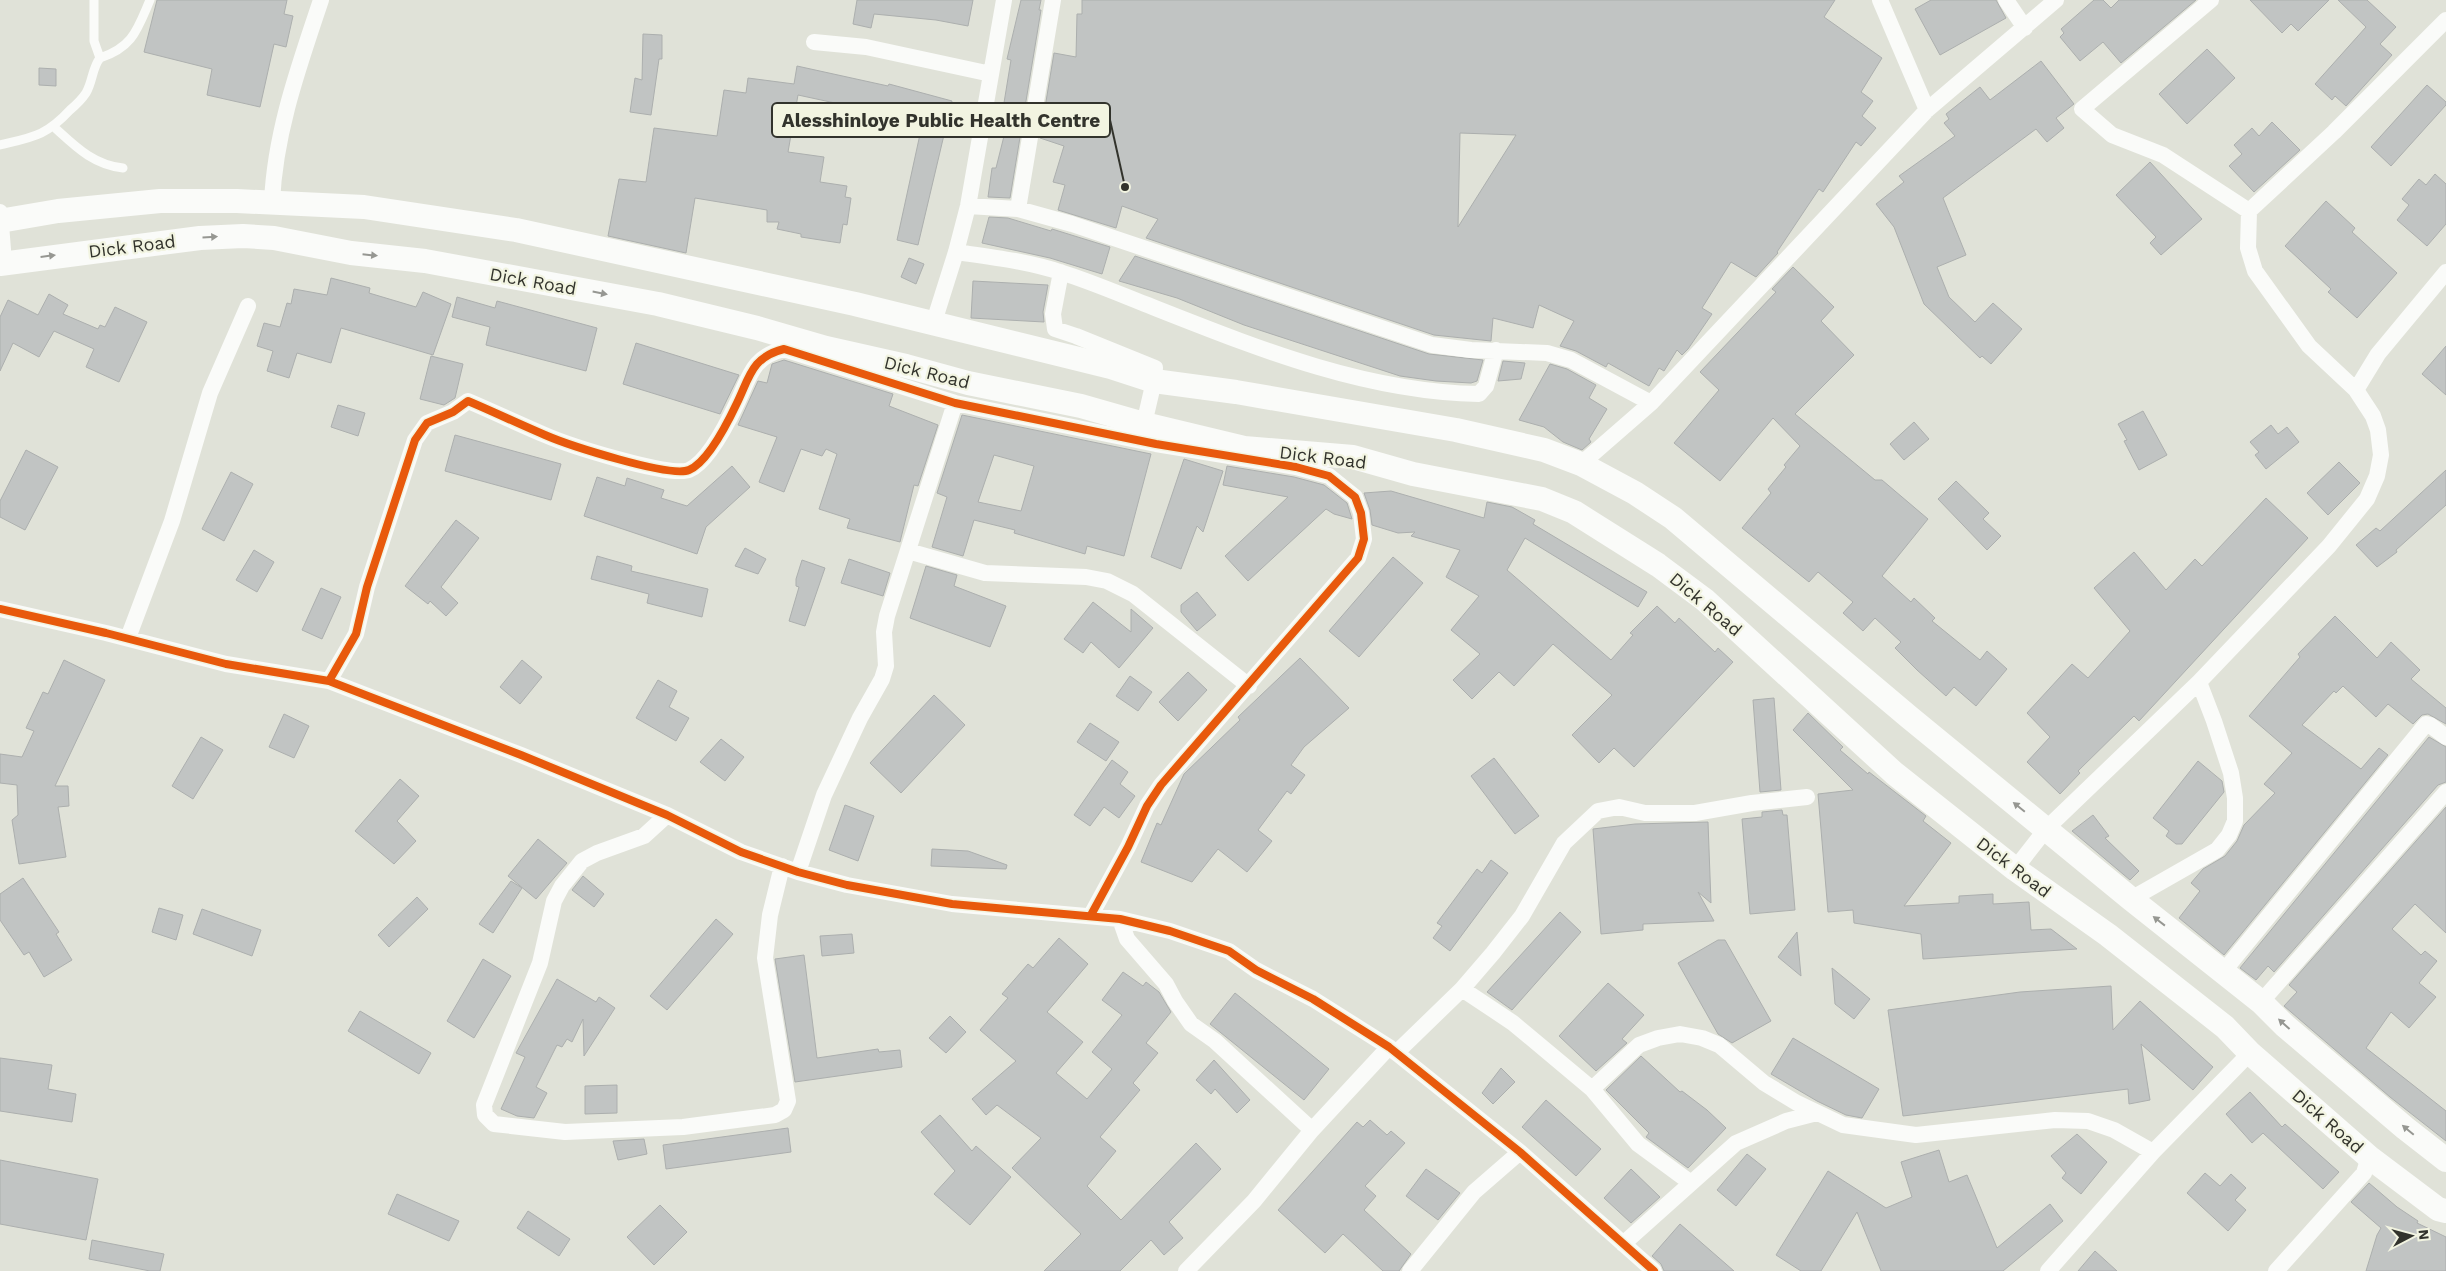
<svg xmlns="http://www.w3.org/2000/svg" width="2446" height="1271" font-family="'Work Sans',sans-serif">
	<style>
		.building { fill: #c1c4c3; stroke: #acafae; fill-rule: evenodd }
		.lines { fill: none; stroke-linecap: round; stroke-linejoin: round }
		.lane { stroke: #fafbf9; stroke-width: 9 }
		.street { stroke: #fafbf9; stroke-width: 16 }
		.secondary { stroke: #fafbf9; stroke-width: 24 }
		.cycleway-casing { stroke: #f2f4e1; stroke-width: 11 }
		.cycleway { stroke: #e8590c; stroke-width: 8 }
		.oneway { fill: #969792 }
		.labels { text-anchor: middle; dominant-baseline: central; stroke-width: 4.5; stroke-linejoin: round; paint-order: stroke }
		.street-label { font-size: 18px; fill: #32332c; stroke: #f2f4e1 }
		.leader { fill: none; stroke: #32332c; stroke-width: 2 }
		.callout-dot { fill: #32332c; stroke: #f2f4e1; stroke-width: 2 }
		.callout { fill: #f2f4e1; stroke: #32332c; stroke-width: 2 }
		.callout-label { font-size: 19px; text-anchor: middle; font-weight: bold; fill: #32332c }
	</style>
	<rect width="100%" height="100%" fill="#e0e2d8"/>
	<path class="building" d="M157,0H287L284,14L293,16L286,47L274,44L260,107L207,95L212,69L144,52Z
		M857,0H973L968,26L936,20L874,14L871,28L853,24Z
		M1021,0H1041L1039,10H1041L1010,198L988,197L992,168H996L1009,116L1002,115L1011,60L1007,59Z
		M1082,0H1835L1824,17L1882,58L1861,92L1873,101L1862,116L1876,128L1861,146L1856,142L1823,192L1819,189L1777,252L1778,253L1756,277L1731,262L1702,308L1712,314L1688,349L1682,355L1677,350L1664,371L1659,368L1649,386L1608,363L1606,367L1576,351L1560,346L1574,321L1539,305L1533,328L1493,318L1491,341L1434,335L1146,238L1158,219L1122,206L1116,228L1058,210L1065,185L1053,182L1064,146L1040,138L1054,53L1076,57L1077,14H1082ZM1460,133L1516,135L1458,227Z
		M1931,0H1996L2006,18L1940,55L1915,9Z
		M2094,0H2103L2111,8L2119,0H2196L2121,63L2103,42L2080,61L2060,37L2064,33L2061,29Z
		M2250,0H2329L2298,31L2291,24L2282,33Z
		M2338,0H2367L2396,27L2380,44L2392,55L2346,106L2335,96L2332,100L2315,84L2366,27Z
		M643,34L662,35V59H659L651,115L630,112L635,78L642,80Z
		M2207,49L2235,78L2187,124L2159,94Z
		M2041,61L2074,104L2056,118L2064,128L2047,142L2036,129L1943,198L1966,255L1937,267L1949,297L1975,322L1993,303L2022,329L1991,364L1982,356L1980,358L1924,304L1894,227L1876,204L1904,182L1899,176L1955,136L1944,123L1949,119L1946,114L1980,87L1990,100Z
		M797,66L888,86L889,84L952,101L918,245L897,240L922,125L918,124L920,118L873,106L872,111L798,95L788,152L824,157L820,182L847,186L845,197L851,198L847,225L843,224L840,243L801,237V234L777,229L779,222H767V210L695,198L686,253L608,236L619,179L646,182L654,128L717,136L724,90L746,93L748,78L794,84Z
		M39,68L56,69V86L39,85Z
		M2427,85L2446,102V105L2391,166L2371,147Z
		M2272,122L2300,150L2254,192L2229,166L2242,154L2234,145L2252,128L2259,136Z
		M2150,162L2202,219L2161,255L2150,243L2156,237L2116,195Z
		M2435,174L2446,184V224L2427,246L2397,220L2409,205L2402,199L2419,179L2426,185Z
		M2326,201L2355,228L2352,232L2397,273L2357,318L2328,292L2331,289L2285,246Z
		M989,217L1008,218L1051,231L1052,229L1110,247L1102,274L1050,258L982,243Z
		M1135,256L1429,354L1483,360L1477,381L1471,383L1436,381L1400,376L1244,325L1177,298L1119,281Z
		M909,258L924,264L916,284L901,277Z
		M1793,267L1834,307L1821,321L1854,355L1795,414L1875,480H1882L1928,519L1882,576L1911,602L1914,598L1935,618L1932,621L1980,660L1987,651L2007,669L1976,706L1954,687L1946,696L1917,670L1895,648L1901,642L1875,618L1863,631L1843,613L1853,602L1818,572L1809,582L1742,528L1771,493L1768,489L1786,467L1784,465L1800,446L1773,418L1720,481L1674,443L1719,390L1700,372L1776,292L1772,289Z
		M331,278L370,288L369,293L416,307L423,292L451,304L433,355L341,328L331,363L297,353L289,378L267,371L273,351L257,346L264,323L280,327L287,303L291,304L294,289L327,295Z
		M973,281L1048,285L1043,312L1044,322L971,318Z
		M49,294L68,305L63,314L98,329L100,325L105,327L115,307L147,322L119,382L86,367L94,349L54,331L39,357L13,343L0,371V317L8,300L38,315Z
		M457,297L495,308L497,301L597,328L586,371L486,345L490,327L452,317Z
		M636,343L739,375L720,414L623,384Z
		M2446,346V395L2422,374Z
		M431,356L463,364L455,398L444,405L420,399Z
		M784,360L893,394L889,406L938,425L918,486L914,485L900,542L847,528L850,519L819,509L837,454L826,449L822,456L801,449L784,492L759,482L777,437L738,425L758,381L767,383L772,364Z
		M1503,361L1525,363L1521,379L1498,381Z
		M1550,364L1567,369L1596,385L1589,398L1607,409L1589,439L1591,442L1582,450L1563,442L1544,427L1519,420Z
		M338,405L365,413L358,436L331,427Z
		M2143,411L2167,455L2139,470L2124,441L2127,440L2118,424Z
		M962,415L1151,454L1124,556L1087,546L1085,554L1014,533L1015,530L974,520L963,556L932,547L947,497L937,493ZM994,455L1034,466L1021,511L978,502Z
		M1914,422L1929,439L1904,460L1890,444Z
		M2271,425L2278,434L2287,427L2299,442L2266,469L2255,455L2259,452L2250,442Z
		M455,435L561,464L551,500L445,471Z
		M26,450L58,467L25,530L0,517V501Z
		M1184,459L1223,471L1203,532L1197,526L1181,569L1151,557Z
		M2339,462L2360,483L2328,515L2307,493Z
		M732,466L750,487L706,527L697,554L584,516L597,477L625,486L627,478L664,490L661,498L687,506Z
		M1227,466L1294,477L1324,485L1347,503L1352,519L1334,514L1326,509L1248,581L1225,556L1288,497L1223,485Z
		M2446,470V505L2396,550L2397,552L2377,567L2356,545L2376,528L2380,531Z
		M231,472L253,484L224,541L202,529Z
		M1956,481L1989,513L1983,519L2001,536L1987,550L1938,499Z
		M1391,491L1484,518L1487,502L1512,507L1535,520L1533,524L1647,592L1638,607L1525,538L1507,570L1611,660L1633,635L1630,633L1657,606L1675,623L1679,618L1715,652L1718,648L1733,662L1634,767L1614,748L1599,763L1572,735L1612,695L1553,644L1514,686L1499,672L1472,699L1453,680L1480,654L1451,630L1479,596L1446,577L1460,550L1411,536L1415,532L1398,533L1372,525L1370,510L1364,493Z
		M2266,498L2308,538L2139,721L2134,716L2078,771L2080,773L2060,794L2027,762L2050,737L2027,713L2072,664L2088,678L2130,631L2094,588L2134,552L2166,590L2195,559L2202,566Z
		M456,520L479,538L441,587L458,603L446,616L430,601L428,604L405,586Z
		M745,548L766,559L758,574L735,566Z
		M254,550L274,562L257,592L236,580Z
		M597,556L632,566L631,571L708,589L702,617L647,603L649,594L591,579Z
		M1393,557L1423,583L1359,657L1329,631Z
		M849,559L890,573L883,596L841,583Z
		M802,560L825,568L805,626L789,621L799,587L796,586V579Z
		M926,566L957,575L954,586L1006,606L990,647L910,618Z
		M321,588L341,597L322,639L302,630Z
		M1197,592L1216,615L1197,631L1181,612V605Z
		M1093,602L1131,632V609L1153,628L1119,668L1091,642L1083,653L1064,639Z
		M2335,616L2377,658L2391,642L2420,670L2411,679L2446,708V724L2428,714L2422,715L2413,724L2388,704L2376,717L2343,686L2336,693L2334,691L2302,725L2361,769L2379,748L2388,755L2224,955L2179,918L2200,891L2191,883L2203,869L2225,856L2237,841L2244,825L2275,793L2264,784L2292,753L2249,716L2300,657L2298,654Z
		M1300,658L1349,708L1304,747L1291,765L1305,775L1291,794L1287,791L1258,830L1272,841L1247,872L1218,849L1192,882L1141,862L1157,823L1161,825L1184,774L1240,720L1238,717Z
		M64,660L105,680L55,786H68L69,806L58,807L66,857L19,864L12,820L18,815L17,785L0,783V754L22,757L34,731L26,728L43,692L48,694Z
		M522,660L542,677L520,704L500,687Z
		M1188,672L1207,690L1178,721L1159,702Z
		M1130,676L1152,692L1138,711L1116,696Z
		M658,680L677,691L669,707L689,718L676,741L636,718Z
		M934,695L965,725L901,793L870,763Z
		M1774,698L1781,790L1760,792L1753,700Z
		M1808,713L1843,747L1840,750L1868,774L1869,772L1926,816L1923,821L1951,843L1904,906L1959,903V896L1993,894V904L2029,902L2031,930L2051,929L2077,949L1923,959L1921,934L1854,923L1853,910L1828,912L1818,794L1853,790L1793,730Z
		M284,714L309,726L294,758L269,747Z
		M1090,723L1119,742L1106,761L1077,742Z
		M201,737L223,750L193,799L172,786Z
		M2429,737L2446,747V782L2438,785L2274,972L2268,966L2256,980L2240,968Z
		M721,739L744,757L725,781L700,762Z
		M1494,758L1539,816L1515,834L1471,776Z
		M1112,760L1128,772L1120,784L1135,796L1119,818L1104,807L1090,826L1074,815Z
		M2198,761L2222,781L2224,792L2182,844H2176L2166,836L2169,831L2153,818Z
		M400,779L419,796L397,821L416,841L394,864L355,831Z
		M845,805L874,816L858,861L829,850Z
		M2446,807V933L2415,904L2392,929L2421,955L2425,951L2437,961L2419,983L2436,997L2409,1028L2391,1012L2366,1048L2446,1111V1141L2390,1097L2284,1006L2297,992L2289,985Z
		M1782,810L1783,815H1787L1795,910L1750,914L1742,819L1762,817V812Z
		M2093,815L2109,836L2105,838L2139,871L2130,880L2072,831Z
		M1708,822L1711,903L1698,892L1714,921L1643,924V930L1601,934L1593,829L1635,824Z
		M538,839L567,863L536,899L508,876Z
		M932,849L968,851L1007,865L1006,869L931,866Z
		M1491,860L1508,873L1450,951L1433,938L1442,926L1437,923L1477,869L1482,873Z
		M583,876L604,894L594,907L572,890Z
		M23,878L59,932L56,934L72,960L44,977L29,952L24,955L0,920V894Z
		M511,881L522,888L493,933L479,924Z
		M417,897L428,909L389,947L378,935Z
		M159,908L183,915L176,940L152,932Z
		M202,909L261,930L252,956L193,934Z
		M1560,912L1581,932L1512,1010L1487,992Z
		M716,919L733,934L667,1010L650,996Z
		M1797,932L1801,976L1778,957Z
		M852,934L854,953L822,956L820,936Z
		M1059,938L1088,964L1047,1012L1083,1042L1056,1073L1087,1099L1112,1069L1092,1052L1122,1015L1102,1000L1123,972L1143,986L1146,982L1159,992L1171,1012L1146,1043L1158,1053L1133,1083L1140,1090L1100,1137L1116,1151L1087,1186L1121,1220L1196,1143L1221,1169L1169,1222L1183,1238L1164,1255L1151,1240L1120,1271H1044L1081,1234L1012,1168L1041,1138L997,1105L986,1115L972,1099L1016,1061L980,1030L1008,998L1002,994L1028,964L1033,968Z
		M1718,940H1725L1771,1021L1732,1043L1718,1034L1678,963Z
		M804,955L817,1058L878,1049L879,1052L900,1050L902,1067L795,1082L775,959Z
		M483,959L511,976L474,1038L447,1021Z
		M1832,968L1870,999L1854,1019L1835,1004Z
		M557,979L596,1002L599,997L615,1008L584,1056L583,1019L572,1042L567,1039L562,1047L557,1045L536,1087L547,1093L534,1118L517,1116L501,1109L525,1057L516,1053Z
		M1608,983L1644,1015L1622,1039L1627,1043L1596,1071L1559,1036Z
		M2111,986L2113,1030L2140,1001L2213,1067L2193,1090L2141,1044L2150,1100L2129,1104L2128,1089L1903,1116L1888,1010L2020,992Z
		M1235,993L1329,1069L1304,1100L1210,1024Z
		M360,1011L431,1053L419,1074L348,1031Z
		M950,1016L966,1032L946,1053L929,1038Z
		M1793,1038L1879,1089L1862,1118L1846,1115L1817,1101L1771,1074Z
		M1641,1056L1680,1092L1682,1091L1707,1110L1726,1128L1688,1168L1646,1137L1649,1133L1606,1090Z
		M0,1058L52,1065L48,1089L76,1094L72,1122L0,1111Z
		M1214,1060L1250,1100L1237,1113L1215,1089L1211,1094L1196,1080Z
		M1501,1068L1515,1082L1493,1104L1482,1093Z
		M617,1085V1113L585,1114V1086Z
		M2250,1092L2282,1127L2285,1124L2339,1172L2323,1189L2263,1133L2252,1143L2226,1114Z
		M1546,1100L1601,1149L1576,1176L1522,1127Z
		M940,1115L972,1151L976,1146L1011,1177L970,1225L934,1194L955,1171L921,1132Z
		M1370,1120L1387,1135L1391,1131L1405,1143L1365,1186L1376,1196L1364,1210L1411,1254L1399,1271H1383L1343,1234L1325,1253L1278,1210L1357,1122L1363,1127Z
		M788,1128L791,1152L666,1169L663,1145Z
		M2077,1134L2107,1162L2081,1194L2062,1178L2066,1173L2051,1156Z
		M644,1139L647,1154L618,1160L613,1141Z
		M1939,1150L1949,1182L1967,1175L1997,1248L2050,1204L2063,1221L2003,1271H1881L1857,1212L1821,1271H1801L1776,1255L1828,1171L1886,1208L1912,1197L1901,1162Z
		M1747,1154L1766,1169L1736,1206L1717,1190Z
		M0,1160L98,1179L86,1240L0,1224Z
		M1426,1169L1460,1193L1438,1220L1406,1196Z
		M1631,1169L1660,1197L1631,1223L1604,1198Z
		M2205,1173L2220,1186L2231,1174L2246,1188L2235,1200L2246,1210L2228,1231L2187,1193Z
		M2369,1183L2397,1207L2418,1221L2417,1223L2446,1237V1271H2366L2377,1235L2381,1228L2351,1202Z
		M397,1194L459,1221L449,1241L388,1214Z
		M660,1205L687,1232L654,1265L627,1237Z
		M528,1211L570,1239L559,1256L517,1228Z
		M1680,1224L1734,1271H1664L1661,1264L1652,1256Z
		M92,1240L164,1254L160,1271H150L89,1259Z
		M2095,1251L2117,1271H2078Z"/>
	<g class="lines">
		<path class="lane" d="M100,58C133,47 137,30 150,0
			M54,127C75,146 93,165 123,168
			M0,145C33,137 46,136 70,110C76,105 82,99 86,93C93,81 92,68 100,58L94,41V0"/>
		<path class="street" d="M1880,0L1927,110
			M2006,0L2025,28
			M814,42L866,47L991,74
			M272,202C275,132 299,66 321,0
			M968,206L1018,209L1072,224L1432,345L1471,350L1547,353L1571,360L1651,403
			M1018,209L1053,0
			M2249,211L2334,132L2446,20
			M0,212L4,262
			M956,252C991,257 1026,261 1060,272C1089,281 1117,293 1145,304C1252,346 1362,392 1479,394L1486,386L1496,350
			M1061,272L1053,314L1055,329L1076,336L1155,368L1154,381L1144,424
			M933,325L956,252L968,206L1004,0
			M2356,390L2378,354L2446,272
			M1581,464L1651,403L1927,110L2056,0
			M908,551L985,573L1086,577L1107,581L1133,594L1249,686
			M0,609L106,633L226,664L329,681L521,755L667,815L741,852L798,872L847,885L952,904L1120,919L1170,931L1229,951L1256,970L1313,999L1389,1047L1520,1152L1654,1271
			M128,638L172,521L210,393L248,306
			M329,681L356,634L367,587L415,440L427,423L453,412L468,401C494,412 519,424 545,435C568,445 670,478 689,470C708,462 728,422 737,403C750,376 752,357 784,349L955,403L1156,444L1296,467L1329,476L1355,497L1361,513L1364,539L1358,558L1161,785L1147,806L1128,847L1091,915
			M667,815L644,836L597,853L582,861L562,886L554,901L540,963L484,1105L485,1115L494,1124L565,1132L683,1127L775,1115L784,1110L788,1101L765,958L770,915L782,866
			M2015,869L2046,829L2199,682L2329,546L2367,499L2377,476L2381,455L2378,430L2373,416L2356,390L2309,346L2255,271L2248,248L2249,211L2163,155L2112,135L2082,109L2211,0
			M798,872L824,795L860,718L882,679L886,666L884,632L887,616L955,403
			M2131,899L2217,850L2229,835L2235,821V798L2231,773L2214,721L2199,682
			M1120,919L1127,939L1166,984L1175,1001L1191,1024L1215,1041L1312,1130
			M2223,972L2426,724L2430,725L2446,737
			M1462,989L1513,1023L1592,1089L1638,1144L1691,1183
			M2261,1002L2446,792
			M1396,1053L1462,989L1493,953L1522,916L1564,843L1598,811L1619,807L1645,813H1695L1752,803L1807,797
			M1592,1089L1639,1045L1658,1038L1680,1034L1702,1038L1719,1045L1764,1083L1797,1103L1843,1125L1916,1135L2055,1120L2088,1121L2114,1130L2153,1152
			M1623,1244L1736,1143L1786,1121L1817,1113
			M1186,1271L1254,1201L1312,1130L1389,1047
			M1410,1271L1474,1192L1520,1152
			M2048,1271L2153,1152L2250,1053
			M2276,1271L2364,1173L2369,1157"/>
		<path class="secondary" d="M0,221L58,211L160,201H237L364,207L516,230L855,304L1111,367L1154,381L1236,392L1456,430L1544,450L1581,464L1635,493L1673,518L1909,717L2131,899L2261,1002L2284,1025L2405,1128L2446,1160
			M0,264L200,238L243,236L274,238L351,253L425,261L658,304L757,328L826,348L906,366L968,383L1081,406L1144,424L1244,448L1353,457L1413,474L1542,499L1574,512L1658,565L1705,600L1894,773L2015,869L2108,935L2225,1027L2250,1053L2369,1157L2438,1209L2446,1211"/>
		<g class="cycleway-casing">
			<path id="cycleway" d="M0,609L106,633L226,664L329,681L521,755L667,815L741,852L798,872L847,885L952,904L1120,919L1170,931L1229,951L1256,970L1313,999L1389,1047L1520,1152L1654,1271
				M329,681L356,634L367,587L415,440L427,423L453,412L468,401C494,412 519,424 545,435C568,445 670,478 689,470C708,462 728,422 737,403C750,376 752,357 784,349L955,403L1156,444L1296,467L1329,476L1355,497L1361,513L1364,539L1358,558L1161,785L1147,806L1128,847L1091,915"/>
		</g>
		<use href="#cycleway" class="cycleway"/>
	</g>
	<defs><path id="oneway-solid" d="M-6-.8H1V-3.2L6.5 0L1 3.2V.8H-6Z" transform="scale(1.25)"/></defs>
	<g class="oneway">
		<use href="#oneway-solid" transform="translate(210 237) rotate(-3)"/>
		<use href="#oneway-solid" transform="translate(370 255) rotate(6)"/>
		<use href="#oneway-solid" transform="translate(48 256) rotate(-7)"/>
		<use href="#oneway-solid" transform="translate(600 293) rotate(11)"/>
		<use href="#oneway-solid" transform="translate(2019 807) rotate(-141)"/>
		<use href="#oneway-solid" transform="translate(2159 921) rotate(-142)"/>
		<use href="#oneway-solid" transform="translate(2284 1024) rotate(-138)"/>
		<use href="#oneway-solid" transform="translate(2408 1130) rotate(-140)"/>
	</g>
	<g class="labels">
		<g class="street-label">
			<text transform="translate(132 246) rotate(-7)">Dick Road</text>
			<text transform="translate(533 281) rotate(10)">Dick Road</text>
			<text transform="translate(927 372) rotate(14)">Dick Road</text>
			<text transform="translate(1323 457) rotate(7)">Dick Road</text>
			<text transform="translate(1706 604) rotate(40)">Dick Road</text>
			<text transform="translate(2014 867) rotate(37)">Dick Road</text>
			<text transform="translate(2328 1121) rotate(41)">Dick Road</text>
		</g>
	</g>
	<path class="leader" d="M1125 187L1110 120"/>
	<circle class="callout-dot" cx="1125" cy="187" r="5"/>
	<rect class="callout" x="772" y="103" width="338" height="34" rx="5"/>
	<g class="callout-label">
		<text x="941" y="127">Alesshinloye Public Health Centre</text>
	</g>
	<g transform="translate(2411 1236) rotate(84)" stroke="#f2f4e1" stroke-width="4" paint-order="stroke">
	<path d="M0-4L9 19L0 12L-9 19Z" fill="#32332c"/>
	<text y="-8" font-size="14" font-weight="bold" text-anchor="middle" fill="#32332c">N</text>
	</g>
</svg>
